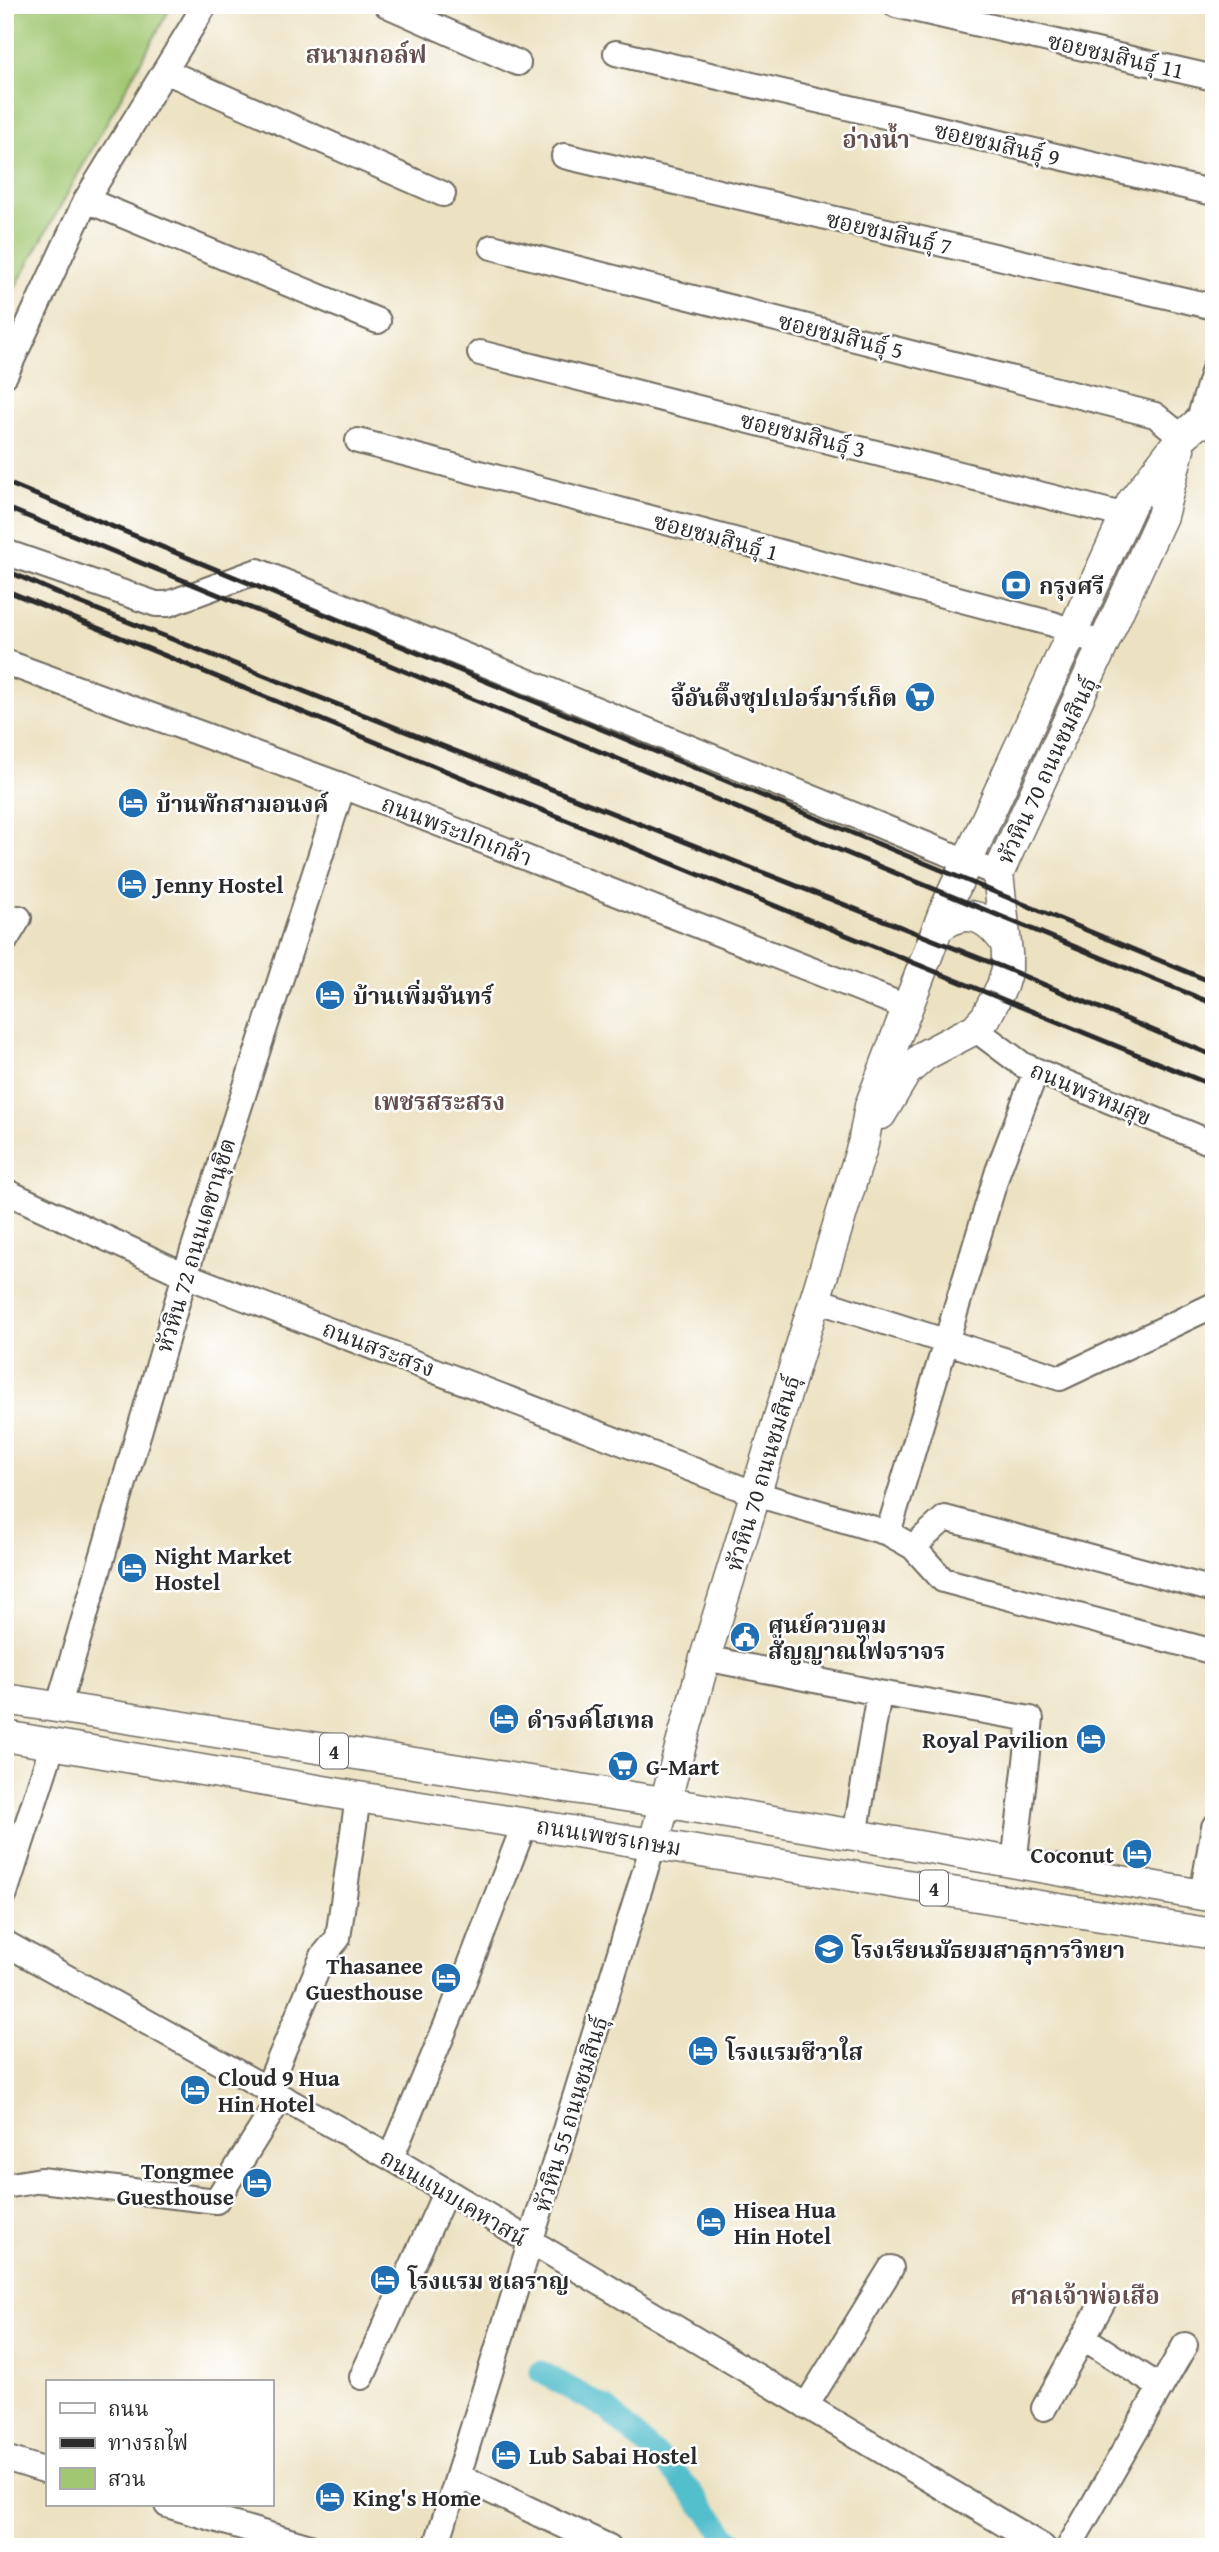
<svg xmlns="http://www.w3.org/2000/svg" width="1219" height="2552" font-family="'Gentium Book Plus','Noto Serif Thai',serif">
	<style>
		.green { fill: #a1c772; stroke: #66794e; stroke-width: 2 }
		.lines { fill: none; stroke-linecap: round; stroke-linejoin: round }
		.canal { stroke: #52becc; stroke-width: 23 }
		.minor-casing { stroke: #6f6b60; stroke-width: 28 }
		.major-casing { stroke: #6f6b60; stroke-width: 33 }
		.minor { stroke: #fff; stroke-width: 24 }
		.major { stroke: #fff; stroke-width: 30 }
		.rail { stroke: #2b2b2b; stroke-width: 5 }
		.labels { text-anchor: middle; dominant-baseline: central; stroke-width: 5; stroke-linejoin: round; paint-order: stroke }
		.shield { fill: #fff; stroke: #6b6b6b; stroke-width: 2 }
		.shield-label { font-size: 21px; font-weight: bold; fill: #2b2b2b }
		.street-label { font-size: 23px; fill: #2b2b2b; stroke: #fff }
		.poi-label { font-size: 23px; font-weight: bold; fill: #2b2b2b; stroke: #fff; text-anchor: start }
		.neighbourhood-label { font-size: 24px; font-weight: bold; fill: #65504d; stroke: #fff }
	</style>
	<rect width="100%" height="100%" fill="#fff"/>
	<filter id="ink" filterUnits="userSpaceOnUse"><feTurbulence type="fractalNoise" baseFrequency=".0143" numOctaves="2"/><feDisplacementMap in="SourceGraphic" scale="14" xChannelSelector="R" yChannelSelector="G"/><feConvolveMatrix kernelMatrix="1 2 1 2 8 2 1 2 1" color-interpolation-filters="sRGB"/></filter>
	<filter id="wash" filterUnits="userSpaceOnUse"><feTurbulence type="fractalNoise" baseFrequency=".00686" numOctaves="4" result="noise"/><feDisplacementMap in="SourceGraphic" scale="28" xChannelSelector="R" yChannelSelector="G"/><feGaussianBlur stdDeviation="1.57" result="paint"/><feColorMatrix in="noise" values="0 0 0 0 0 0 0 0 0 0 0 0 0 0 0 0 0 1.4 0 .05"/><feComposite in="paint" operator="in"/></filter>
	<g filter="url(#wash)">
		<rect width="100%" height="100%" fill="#ece2c2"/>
		<path class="green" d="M5,5H172L5,306Z"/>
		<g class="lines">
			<path class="canal" d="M541,2372L607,2409L679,2477L736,2547"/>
		</g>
	</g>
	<g filter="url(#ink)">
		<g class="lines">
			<g class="minor-casing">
				<path id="minor" d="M387,5L518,63
					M896,5L1214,78
					M616,53L1214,193
					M165,71L443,194
					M564,156L1214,307
					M86,200L378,321
					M492,247L1155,415L1182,437
					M480,353L1126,516
					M5,375L86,200L205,5
					M1198,423L1214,369
					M358,441L1053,624L1103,645
					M5,552L156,604H168L258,571L998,874
					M5,662L343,786L906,1007
					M5,941L19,918
					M975,1029L1023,1065L1214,1144
					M5,1191L185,1275L756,1494L888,1533L913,1547L943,1580L1214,1652
					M816,1300L1060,1378L1214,1305
					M888,1533L998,1171L1036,1071
					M913,1547L945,1518L1214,1590
					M705,1658L879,1693L1031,1719L1014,1864
					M58,1708L185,1275L343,786
					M855,1836L879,1693
					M5,1893L53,1744
					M1202,1895L1214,1827
					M5,1943L391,2158L1043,2547
					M267,2089L323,1956L338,1938L358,1797
					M391,2158L453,2009L525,1823
					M5,2186L41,2180L216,2201L281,2097
					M1084,2338L1160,2387
					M362,2377L446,2191
					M806,2406L891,2268
					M1044,2408L1103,2302
					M5,2458L47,2471
					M459,2476L609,2547
					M167,2505L310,2547
					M436,2547L654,1842
					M1069,2547L1185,2345"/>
			</g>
			<g class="major-casing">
				<path id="major" d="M937,929C965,907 985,914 1005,942
					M881,1114L906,1072L925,1055L975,1029L986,1017L1002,986L1007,969V953L998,874L1162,516L1179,449
					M5,1699L663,1802L1214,1897
					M5,1736L358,1797L1214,1934
					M654,1842L705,1658L863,1144L870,1106L943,914L1132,502L1182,437L1198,423L1214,422"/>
			</g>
			<use href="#minor" class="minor"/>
			<use href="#major" class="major"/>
			<path class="rail" d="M5,482L1214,983
				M5,507L1214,1004
				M5,570L73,600L1007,969L1214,1056
				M5,590L1214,1086"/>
		</g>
	</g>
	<defs>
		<g id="bank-disc" transform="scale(1.575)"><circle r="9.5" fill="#1f6fb2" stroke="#fff"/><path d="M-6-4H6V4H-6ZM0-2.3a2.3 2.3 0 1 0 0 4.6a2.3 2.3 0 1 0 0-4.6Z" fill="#fff"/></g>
		<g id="supermarket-disc" transform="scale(1.575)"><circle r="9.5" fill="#1f6fb2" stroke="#fff"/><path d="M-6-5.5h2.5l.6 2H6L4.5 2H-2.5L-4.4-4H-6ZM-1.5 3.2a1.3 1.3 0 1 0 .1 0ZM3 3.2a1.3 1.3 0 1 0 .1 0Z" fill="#fff"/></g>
		<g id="hotel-disc" transform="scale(1.575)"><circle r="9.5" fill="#1f6fb2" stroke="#fff"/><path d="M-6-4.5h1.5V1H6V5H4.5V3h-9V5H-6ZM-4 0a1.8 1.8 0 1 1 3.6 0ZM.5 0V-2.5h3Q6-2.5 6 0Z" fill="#fff"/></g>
		<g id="civic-disc" transform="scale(1.575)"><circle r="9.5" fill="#1f6fb2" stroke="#fff"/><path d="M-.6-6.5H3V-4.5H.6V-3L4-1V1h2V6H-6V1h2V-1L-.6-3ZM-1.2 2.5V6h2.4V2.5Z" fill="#fff"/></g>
		<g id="school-disc" transform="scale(1.575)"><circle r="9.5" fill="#1f6fb2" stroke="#fff"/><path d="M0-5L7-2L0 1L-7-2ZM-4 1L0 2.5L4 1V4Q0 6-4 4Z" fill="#fff"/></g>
	</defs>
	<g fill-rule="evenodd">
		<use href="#bank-disc" x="1016" y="585"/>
		<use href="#supermarket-disc" x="920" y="697"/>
		<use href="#hotel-disc" x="133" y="803"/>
		<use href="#hotel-disc" x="132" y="884"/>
		<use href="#hotel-disc" x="330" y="995"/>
		<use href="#hotel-disc" x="132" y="1568"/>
		<use href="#civic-disc" x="745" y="1637"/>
		<use href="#hotel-disc" x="504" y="1719"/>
		<use href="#hotel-disc" x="1091" y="1739"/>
		<use href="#supermarket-disc" x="623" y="1766"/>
		<use href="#hotel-disc" x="1137" y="1854"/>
		<use href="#school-disc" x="829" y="1949"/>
		<use href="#hotel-disc" x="446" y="1978"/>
		<use href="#hotel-disc" x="703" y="2051"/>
		<use href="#hotel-disc" x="195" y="2090"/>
		<use href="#hotel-disc" x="257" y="2183"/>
		<use href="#hotel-disc" x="711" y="2222"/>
		<use href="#hotel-disc" x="385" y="2280"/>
		<use href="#hotel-disc" x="506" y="2455"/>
		<use href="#hotel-disc" x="330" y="2497"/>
	</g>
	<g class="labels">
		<g class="shield">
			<rect x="320" y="1733.5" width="28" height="35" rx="5"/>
			<rect x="920" y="1870.5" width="28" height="35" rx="5"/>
		</g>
		<g class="shield-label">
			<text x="334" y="1751">4</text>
			<text x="934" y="1888">4</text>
		</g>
		<g class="street-label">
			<text transform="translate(1116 55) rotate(13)">ซอยชมสินธุ์ 11</text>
			<text transform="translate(997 143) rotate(13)">ซอยชมสินธุ์ 9</text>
			<text transform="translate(889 232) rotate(13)">ซอยชมสินธุ์ 7</text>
			<text transform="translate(841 335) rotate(14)">ซอยชมสินธุ์ 5</text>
			<text transform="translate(803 434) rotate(14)">ซอยชมสินธุ์ 3</text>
			<text transform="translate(716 536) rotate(15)">ซอยชมสินธุ์ 1</text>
			<text transform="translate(1046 770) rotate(-65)">หัวหิน 70 ถนนชมสินธุ์</text>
			<text transform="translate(457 830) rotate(21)">ถนนพระปกเกล้า</text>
			<text transform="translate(1091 1093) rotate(23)">ถนนพรหมสุข</text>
			<text transform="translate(195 1245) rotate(-73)">หัวหิน 72 ถนนเดชานุชิต</text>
			<text transform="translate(379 1348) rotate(21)">ถนนสระสรง</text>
			<text transform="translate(762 1473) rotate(-73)">หัวหิน 70 ถนนชมสินธุ์</text>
			<text transform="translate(609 1836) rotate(9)">ถนนเพชรเกษม</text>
			<text transform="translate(570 2114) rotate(-73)">หัวหิน 55 ถนนชมสินธุ์</text>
			<text transform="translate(454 2197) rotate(31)">ถนนแนบเคหาสน์</text>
		</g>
		<g class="poi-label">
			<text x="1039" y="585">กรุงศรี</text>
			<text x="897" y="697" text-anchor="end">จี้อันตึ๊งซุปเปอร์มาร์เก็ต</text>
			<text x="156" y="803">บ้านพักสามอนงค์</text>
			<text x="155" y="884">Jenny Hostel</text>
			<text x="353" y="995">บ้านเพิ่มจันทร์</text>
			<text x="155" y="1555">Night Market<tspan x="155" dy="26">Hostel</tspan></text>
			<text x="768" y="1624">ศูนย์ควบคุม<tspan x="768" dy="26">สัญญาณไฟจราจร</tspan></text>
			<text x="527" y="1719">ดำรงค์โฮเทล</text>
			<text x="1068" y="1739" text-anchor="end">Royal Pavilion</text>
			<text x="646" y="1766">G-Mart</text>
			<text x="1114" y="1854" text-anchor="end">Coconut</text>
			<text x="852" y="1949">โรงเรียนมัธยมสาธุการวิทยา</text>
			<text x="423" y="1965" text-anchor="end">Thasanee<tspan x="423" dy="26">Guesthouse</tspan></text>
			<text x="726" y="2051">โรงแรมชีวาใส</text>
			<text x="218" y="2077">Cloud 9 Hua<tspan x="218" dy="26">Hin Hotel</tspan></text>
			<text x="234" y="2170" text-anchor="end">Tongmee<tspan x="234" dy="26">Guesthouse</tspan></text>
			<text x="734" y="2209">Hisea Hua<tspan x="734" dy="26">Hin Hotel</tspan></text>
			<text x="408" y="2280">โรงแรม ชเลราญ</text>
			<text x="529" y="2455">Lub Sabai Hostel</text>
			<text x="353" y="2497">King's Home</text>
		</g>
		<g class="neighbourhood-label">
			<text x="366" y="54">สนามกอล์ฟ</text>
			<text x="876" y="139">อ่างน้ำ</text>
			<text x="439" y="1101">เพชรสระสรง</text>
			<text x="1085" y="2295">ศาลเจ้าพ่อเสือ</text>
		</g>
	</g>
	<rect width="1219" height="2552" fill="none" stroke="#fff" stroke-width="28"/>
	<rect x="46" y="2380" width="228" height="126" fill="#ffffff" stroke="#aaaaaa" stroke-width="2"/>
	<rect x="60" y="2403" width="35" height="10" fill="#ffffff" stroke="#aaaaaa" stroke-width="2"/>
	<text x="108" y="2416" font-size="21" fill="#2b2b2b">ถนน</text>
	<rect x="60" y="2438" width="35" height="10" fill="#2b2b2b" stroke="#aaaaaa" stroke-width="2"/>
	<text x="108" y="2450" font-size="21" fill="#2b2b2b">ทางรถไฟ</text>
	<rect x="60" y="2468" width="35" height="21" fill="#a1c772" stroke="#aaaaaa" stroke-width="2"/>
	<text x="108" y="2486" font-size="21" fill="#2b2b2b">สวน</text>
</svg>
